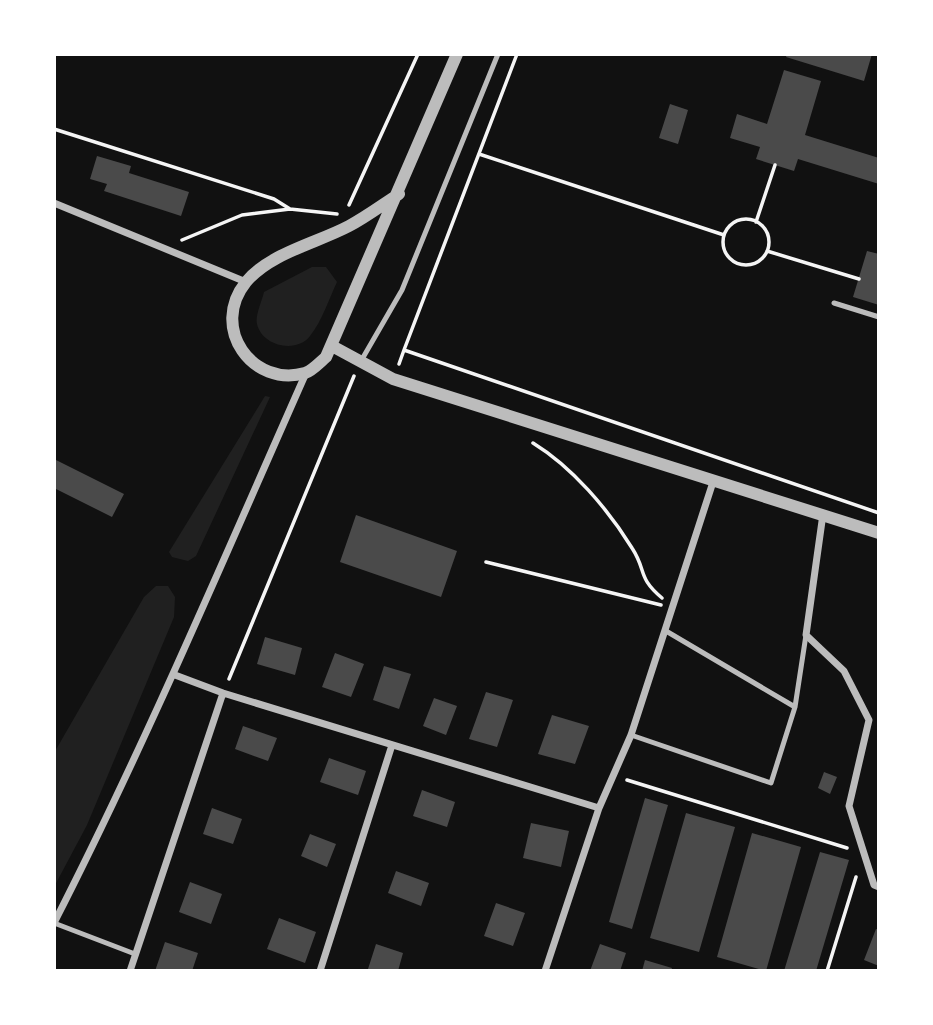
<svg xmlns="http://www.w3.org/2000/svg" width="933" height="1025" font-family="Raleway,sans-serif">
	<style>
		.green { fill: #202020 }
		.building { fill: #4a4a4a }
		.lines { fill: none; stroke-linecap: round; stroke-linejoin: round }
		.path { stroke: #f5f5f5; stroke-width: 3.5 }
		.service { stroke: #bcbcbc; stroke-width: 5 }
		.minor { stroke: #bcbcbc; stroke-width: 7 }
		.tertiary { stroke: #bcbcbc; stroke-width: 12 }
	</style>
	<rect width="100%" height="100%" fill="#111"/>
	<path class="green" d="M312,267H326L337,282C329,299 322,321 310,336C296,354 262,346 257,324C255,315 262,301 264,292Z
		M265,396L270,397L196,556L188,561L172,557L169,552Z
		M156,586H168L175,597L174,617L87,825L54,887V753L144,597Z"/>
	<path class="building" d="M787,54H872L864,81L786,57Z
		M784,70L821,81L805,135L879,158V184L798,159L794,171L756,159L760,147L730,138L737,114L767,124Z
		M670,104L688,110L678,144L659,138Z
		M97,156L131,166L129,173L189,192L181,216L104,191L107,184L90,179Z
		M867,251L879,254V305L853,297Z
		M54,459L124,494L112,517L54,488Z
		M356,515L457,551L441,597L340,562Z
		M265,637L302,648L295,675L257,664Z
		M335,653L364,664L351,697L322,687Z
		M384,666L411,674L399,709L373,700Z
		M486,692L513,700L497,747L469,739Z
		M434,698L457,706L446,735L423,726Z
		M552,715L589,726L575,764L538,754Z
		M243,726L277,738L268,761L235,749Z
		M329,758L366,771L358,795L320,782Z
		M824,772L837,777L830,794L818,788Z
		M422,790L455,802L447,827L413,816Z
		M645,798L668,805L632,929L609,922Z
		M212,808L242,819L233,844L203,834Z
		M686,813L735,827L699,952L650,938Z
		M531,823L569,831L561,867L523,858Z
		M752,833L801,847L766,971L717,957Z
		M310,834L336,844L327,867L301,856Z
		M820,852L849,860L816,971H784Z
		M396,871L429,883L421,906L388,893Z
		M190,882L222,894L211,924L179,912Z
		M496,903L525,913L513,946L484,936Z
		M279,918L316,932L305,963L267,949Z
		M876,929L879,930V966L864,960Z
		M165,942L198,953L192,971H155Z
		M376,944L403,953L398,971L368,969Z
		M600,944L626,953L620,971H590Z
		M645,960L672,968L671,971H642Z"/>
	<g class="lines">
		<path class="path" d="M517,54L404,350L879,513
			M54,129L274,199L290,209
			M479,154L724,235
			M349,205L418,54
			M723 242a23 23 0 1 1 46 0a23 23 0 1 1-46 0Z
			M756,222L775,165
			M182,240L242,215L290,209L337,214
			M767,251L859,279
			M399,364L404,350
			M533,443C572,467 608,509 632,548C647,571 637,577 662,598
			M486,562L661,605
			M229,679L354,376
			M627,780L847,848
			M827,971L856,877"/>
		<path class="service" d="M834,303L879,317
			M361,361L402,290L498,54
			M666,631L795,707
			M631,735L771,783L795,707L806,635
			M54,923L135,954"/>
		<path class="minor" d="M54,203L246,282
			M823,514L806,635L844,671L869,720L849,806L874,885L879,887
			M175,675L223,693L599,808
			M54,923C146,743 224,558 306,373
			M130,971L223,693
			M320,971L392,745
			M545,971L599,808L631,735L713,482"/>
		<path class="tertiary" d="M399,194C382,205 366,217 349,226C317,243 270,253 246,282C209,328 253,388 305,373C312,371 320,362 326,357L457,54
			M332,346L393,379L879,533"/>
	</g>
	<rect width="933" height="1025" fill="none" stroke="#ffffff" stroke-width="112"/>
</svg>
